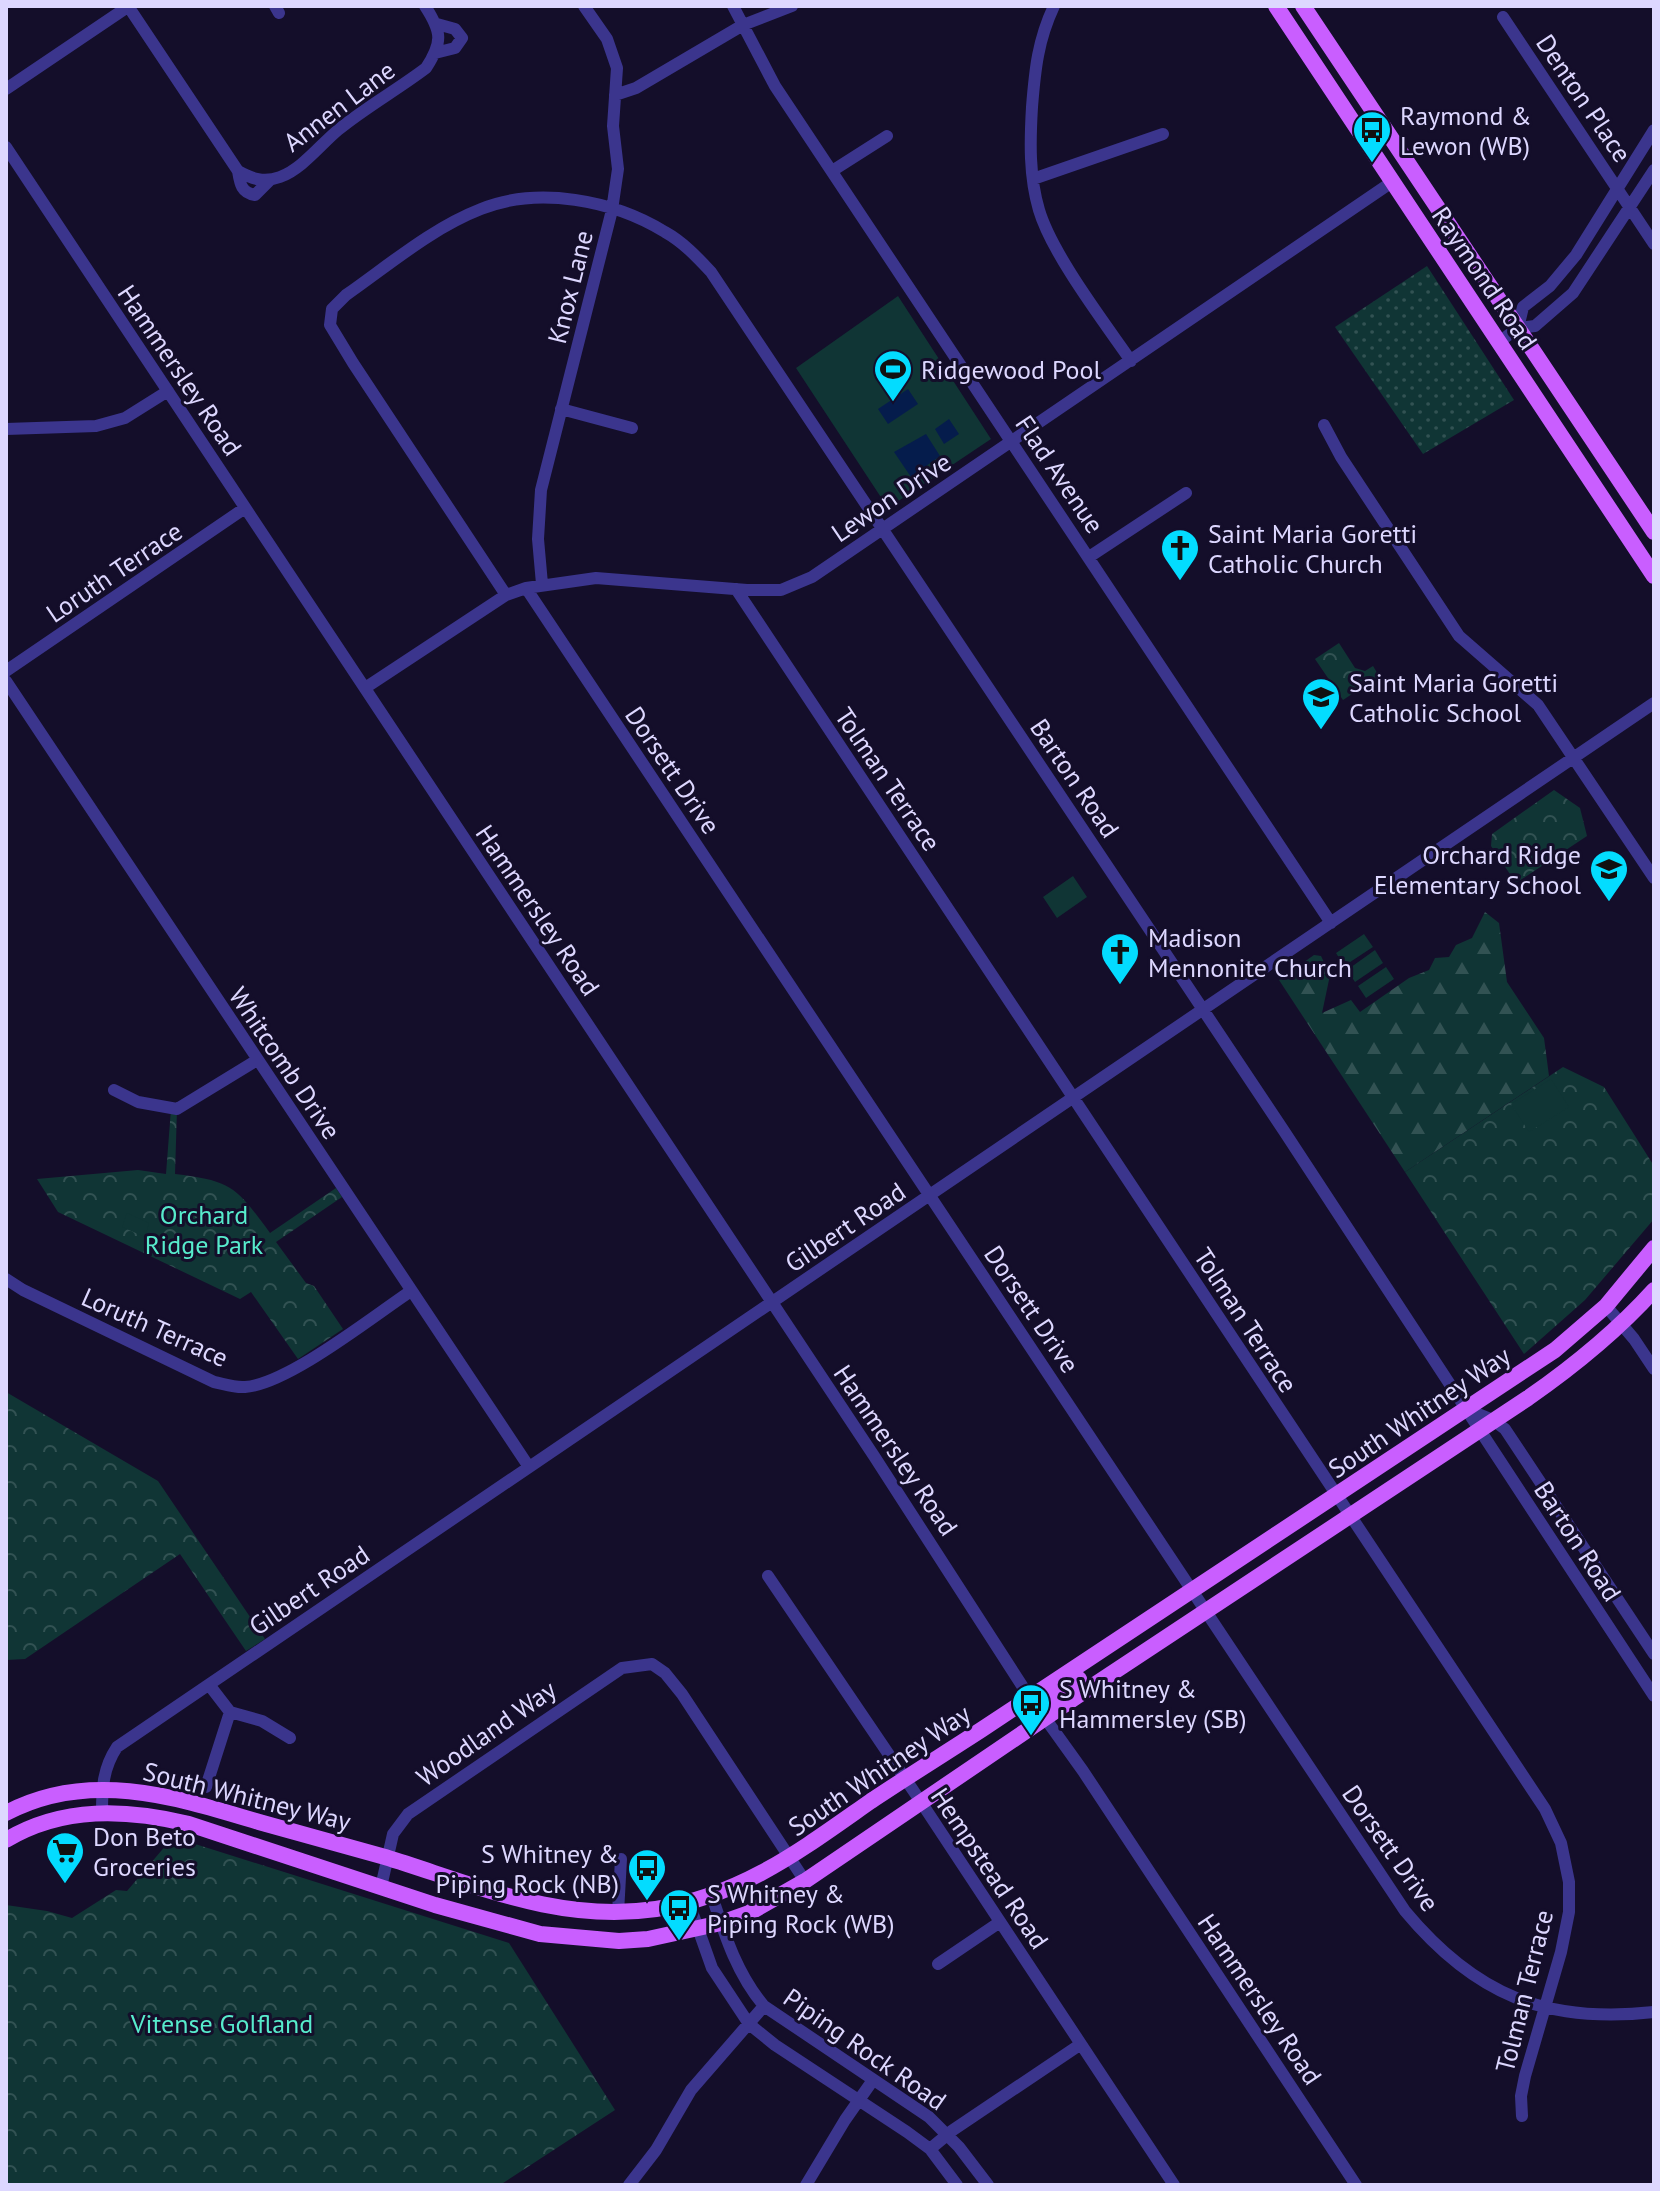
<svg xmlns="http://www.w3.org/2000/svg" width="1660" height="2191" font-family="'PT Sans',sans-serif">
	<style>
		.grass { fill: url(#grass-dots) }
		.forest { fill: url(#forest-firs) }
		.park { fill: url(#park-crowns) }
		.garden { fill: #103535 }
		.water { fill: #051c4c }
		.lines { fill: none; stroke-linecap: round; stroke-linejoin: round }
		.minor { stroke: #3b358d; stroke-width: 12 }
		.major { stroke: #c95eff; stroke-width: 16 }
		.labels { text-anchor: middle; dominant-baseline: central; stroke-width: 6; stroke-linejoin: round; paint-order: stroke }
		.street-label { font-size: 26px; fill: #ddd7ff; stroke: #140e2a }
		.poi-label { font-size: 26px; fill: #ddd7ff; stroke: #140e2a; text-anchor: start }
		.park-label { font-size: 26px; fill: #57ebcc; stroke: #140e2a }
	</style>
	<defs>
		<pattern id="grass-dots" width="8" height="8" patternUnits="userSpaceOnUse" patternTransform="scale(2)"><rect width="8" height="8" fill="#103535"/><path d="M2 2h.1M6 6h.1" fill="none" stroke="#325253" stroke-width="1.8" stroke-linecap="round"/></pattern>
		<pattern id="forest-firs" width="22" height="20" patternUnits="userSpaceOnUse" patternTransform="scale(2)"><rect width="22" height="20" fill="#103535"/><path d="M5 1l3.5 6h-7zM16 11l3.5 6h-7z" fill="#325253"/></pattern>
		<pattern id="park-crowns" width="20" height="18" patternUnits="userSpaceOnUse" patternTransform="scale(2)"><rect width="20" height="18" fill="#103535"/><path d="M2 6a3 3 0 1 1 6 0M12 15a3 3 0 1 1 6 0" fill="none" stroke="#325253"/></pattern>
	</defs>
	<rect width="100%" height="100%" fill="#140e2a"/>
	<path class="grass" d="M1427,266L1514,400L1423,454L1335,327Z"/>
	<path class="forest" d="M1485,912L1499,923L1507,982L1544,1038L1549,1076L1405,1172L1279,980L1314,955L1321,956L1330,975L1322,1013L1351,1000L1360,1012L1409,978L1429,970L1435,958L1449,957L1456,945L1472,938Z"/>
	<path class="park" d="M1339,643L1355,668L1365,671L1373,666L1379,676L1343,700L1315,659Z
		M1554,790L1580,808L1587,836L1516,883L1491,846L1492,834Z
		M1563,1067L1604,1087L1654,1166V1219L1585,1300L1524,1354L1405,1172Z
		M171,1109H177L175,1174C233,1181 236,1187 270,1233L336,1188L342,1197L276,1242L306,1283L314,1286L343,1329L298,1359L251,1292L240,1299L58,1212L37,1179L138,1170L166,1174Z
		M6,1392L158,1481L265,1639L246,1651L180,1554L25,1659L6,1660Z
		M173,1837L509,1943L615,2110L500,2185H6V1905L47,1911L72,1918L116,1890L127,1891Z"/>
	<path class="garden" d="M898,296L991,439L888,508L796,368Z
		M1073,876L1087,897L1057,918L1043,897Z
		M1364,934L1373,947L1344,966L1336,953Z
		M1375,950L1383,963L1355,982L1347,970Z
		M1386,967L1394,979L1366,998L1358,986Z
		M1551,1079L1569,1107L1529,1132L1511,1104Z
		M127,1213L149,1223L145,1237L122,1227Z"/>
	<path class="water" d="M908,389L918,404L888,424L878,409Z
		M949,419L959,434L944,444L935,429Z
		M926,434L940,456L911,477L894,452Z"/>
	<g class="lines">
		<path class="minor" d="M128,6L238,171C252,179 264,183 280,177C302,169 320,145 338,130C366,107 397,90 426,68C443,42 442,32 425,6
			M275,6L279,13
			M733,6L775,86L1331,923
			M1054,6C1038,40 1035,69 1032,107C1030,141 1029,176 1039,210C1052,254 1104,322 1131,361
			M1503,17L1654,244
			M435,53L455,48L462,38L455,29L437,24
			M6,89L129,6
			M615,95L636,88L743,25L792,6
			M6,147L874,1456L1030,1698
			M238,171C240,183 241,193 255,195L269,181
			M832,171L887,136
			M1033,179L1163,134
			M1518,328L1523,307L1550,286L1576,255L1654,130
			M1499,342L1518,328L1535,326L1573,293L1654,170
			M561,409L632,428
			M1324,425L1341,457L1459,636L1538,705L1654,878
			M6,429L96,426L125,418L168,391
			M1089,557L1186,493
			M542,584L538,539L541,490L612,210L618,169L613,126L617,68L607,39L584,6
			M526,588L1405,1911C1475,1995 1546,2024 1654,2012
			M736,589L1545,1809L1561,1843L1569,1882V1912L1561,1952L1525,2076L1521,2096L1522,2116
			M506,595L353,363L330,325L332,309L346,295C389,265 432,228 481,209C538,186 613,200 665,232C683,242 697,257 711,272L1284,1131L1654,1696
			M6,671L245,508
			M6,681L529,1467
			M365,688L506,595L526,588L596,578L747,590H781L812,577L1392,182
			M114,1090L138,1102L177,1109L257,1060
			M6,1279L23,1290L214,1382C224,1384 235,1388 245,1387C288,1384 372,1317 411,1291
			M1606,1306L1634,1339L1654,1369
			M1466,1409L1493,1420L1505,1429L1654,1654
			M768,1576L921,1802L1174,2185
			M210,1686L230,1712L262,1721L290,1738
			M1045,1718L1083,1771L1356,2185
			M206,1787L230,1712
			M102,1812C102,1788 103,1768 117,1747L1654,703
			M381,1887L393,1834L408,1814L622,1668L652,1664L665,1673L682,1694L805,1881
			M712,1896C725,1936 737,1974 764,2006L929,2117L959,2147L988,2185
			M689,1903L712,1968L749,2024L775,2045L907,2132L930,2149L957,2185
			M618,1913L621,1859
			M938,1964L1000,1922
			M930,2149L953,2130L1081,2044
			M629,2185L656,2150L691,2090L764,2006
			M806,2185L845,2120L873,2080"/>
		<path class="major" d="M1276,6L1654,576
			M1303,6L1654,532
			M1045,1718L1050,1701L1079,1679
			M6,1813C89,1769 176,1797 259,1822C301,1834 343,1845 385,1857C476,1885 559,1923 656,1909C743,1895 801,1850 871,1801C907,1777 944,1754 981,1730C1173,1605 1364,1478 1555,1350L1606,1306L1654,1248
			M6,1840C63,1806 126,1809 189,1824L435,1905L540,1934L619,1941L648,1939L721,1923L749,1913L805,1881L1076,1697L1528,1398C1574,1366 1616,1332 1654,1290"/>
	</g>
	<defs>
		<g id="bus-pin" transform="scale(2)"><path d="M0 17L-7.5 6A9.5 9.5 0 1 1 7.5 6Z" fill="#03dcff" stroke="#140e2a"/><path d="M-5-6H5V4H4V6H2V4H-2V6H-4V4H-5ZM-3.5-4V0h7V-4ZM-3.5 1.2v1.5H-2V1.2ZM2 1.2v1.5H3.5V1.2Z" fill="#111"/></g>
		<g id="stadium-pin" transform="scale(2)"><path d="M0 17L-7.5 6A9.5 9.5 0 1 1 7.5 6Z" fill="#03dcff" stroke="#140e2a"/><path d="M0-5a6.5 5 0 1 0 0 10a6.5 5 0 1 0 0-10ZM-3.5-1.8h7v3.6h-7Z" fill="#111"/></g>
		<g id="church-pin" transform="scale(2)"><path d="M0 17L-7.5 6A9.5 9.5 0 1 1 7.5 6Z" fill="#03dcff" stroke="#140e2a"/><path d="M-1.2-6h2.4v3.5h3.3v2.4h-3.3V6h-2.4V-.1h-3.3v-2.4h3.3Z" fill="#111"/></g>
		<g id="school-pin" transform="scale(2)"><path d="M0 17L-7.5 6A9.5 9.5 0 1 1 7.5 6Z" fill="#03dcff" stroke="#140e2a"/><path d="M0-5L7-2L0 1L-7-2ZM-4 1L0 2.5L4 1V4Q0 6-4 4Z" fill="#111"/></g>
		<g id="supermarket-pin" transform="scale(2)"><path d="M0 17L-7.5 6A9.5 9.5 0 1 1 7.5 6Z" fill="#03dcff" stroke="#140e2a"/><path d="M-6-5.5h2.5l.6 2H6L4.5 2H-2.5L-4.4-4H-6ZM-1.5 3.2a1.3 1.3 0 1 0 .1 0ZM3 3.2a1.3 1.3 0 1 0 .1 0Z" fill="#111"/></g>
	</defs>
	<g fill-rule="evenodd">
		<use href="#bus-pin" x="1372" y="130"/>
		<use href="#stadium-pin" x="893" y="369"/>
		<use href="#church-pin" x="1180" y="548"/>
		<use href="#school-pin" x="1321" y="697"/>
		<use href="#school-pin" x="1609" y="869"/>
		<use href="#church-pin" x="1120" y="952"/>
		<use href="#bus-pin" x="1031" y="1703"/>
		<use href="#supermarket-pin" x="65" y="1851"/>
		<use href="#bus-pin" x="647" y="1868"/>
		<use href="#bus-pin" x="679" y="1908"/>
	</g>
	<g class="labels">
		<g class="street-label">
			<text transform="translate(1584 98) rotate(56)">Denton Place</text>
			<text transform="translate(339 106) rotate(-37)">Annen Lane</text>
			<text transform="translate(1485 278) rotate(56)">Raymond Road</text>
			<text transform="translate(570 287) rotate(-76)">Knox Lane</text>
			<text transform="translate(180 370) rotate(56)">Hammersley Road</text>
			<text transform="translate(1060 474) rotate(56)">Flad Avenue</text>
			<text transform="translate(891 497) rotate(-34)">Lewon Drive</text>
			<text transform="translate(114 572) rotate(-34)">Loruth Terrace</text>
			<text transform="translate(673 770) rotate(56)">Dorsett Drive</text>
			<text transform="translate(1075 778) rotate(56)">Barton Road</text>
			<text transform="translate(888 779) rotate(56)">Tolman Terrace</text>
			<text transform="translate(538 910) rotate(56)">Hammersley Road</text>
			<text transform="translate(285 1063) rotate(56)">Whitcomb Drive</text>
			<text transform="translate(845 1227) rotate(-34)">Gilbert Road</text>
			<text transform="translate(1032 1309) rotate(56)">Dorsett Drive</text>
			<text transform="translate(1246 1320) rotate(57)">Tolman Terrace</text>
			<text transform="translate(155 1327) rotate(24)">Loruth Terrace</text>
			<text transform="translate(1419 1412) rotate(-34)">South Whitney Way</text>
			<text transform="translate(896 1450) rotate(56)">Hammersley Road</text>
			<text transform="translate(1578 1541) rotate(57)">Barton Road</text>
			<text transform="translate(309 1590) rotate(-34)">Gilbert Road</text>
			<text transform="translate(486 1733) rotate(-35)">Woodland Way</text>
			<text transform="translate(879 1770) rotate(-34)">South Whitney Way</text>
			<text transform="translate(247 1796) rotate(14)">South Whitney Way</text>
			<text transform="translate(1391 1848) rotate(55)">Dorsett Drive</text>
			<text transform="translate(990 1868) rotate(56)">Hempstead Road</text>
			<text transform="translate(1524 1991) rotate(-76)">Tolman Terrace</text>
			<text transform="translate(1260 1999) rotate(56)">Hammersley Road</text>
			<text transform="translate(865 2049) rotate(35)">Piping Rock Road</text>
		</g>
		<g class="poi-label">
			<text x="1400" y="115">Raymond &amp;<tspan x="1400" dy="30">Lewon (WB)</tspan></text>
			<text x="921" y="369">Ridgewood Pool</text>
			<text x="1208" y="533">Saint Maria Goretti<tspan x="1208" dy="30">Catholic Church</tspan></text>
			<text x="1349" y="682">Saint Maria Goretti<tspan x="1349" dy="30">Catholic School</tspan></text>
			<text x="1581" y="854" text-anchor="end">Orchard Ridge<tspan x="1581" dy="30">Elementary School</tspan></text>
			<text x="1148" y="937">Madison<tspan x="1148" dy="30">Mennonite Church</tspan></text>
			<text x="1059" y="1688">S Whitney &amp;<tspan x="1059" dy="30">Hammersley (SB)</tspan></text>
			<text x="93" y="1836">Don Beto<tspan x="93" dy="30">Groceries</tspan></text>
			<text x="619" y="1853" text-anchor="end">S Whitney &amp;<tspan x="619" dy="30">Piping Rock (NB)</tspan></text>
			<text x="707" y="1893">S Whitney &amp;<tspan x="707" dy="30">Piping Rock (WB)</tspan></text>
		</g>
		<g class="park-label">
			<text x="204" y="1214">Orchard<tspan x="204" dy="30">Ridge Park</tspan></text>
			<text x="222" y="2023">Vitense Golfland</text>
		</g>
	</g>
	<rect width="1660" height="2191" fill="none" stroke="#ddd7ff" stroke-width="16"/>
</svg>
